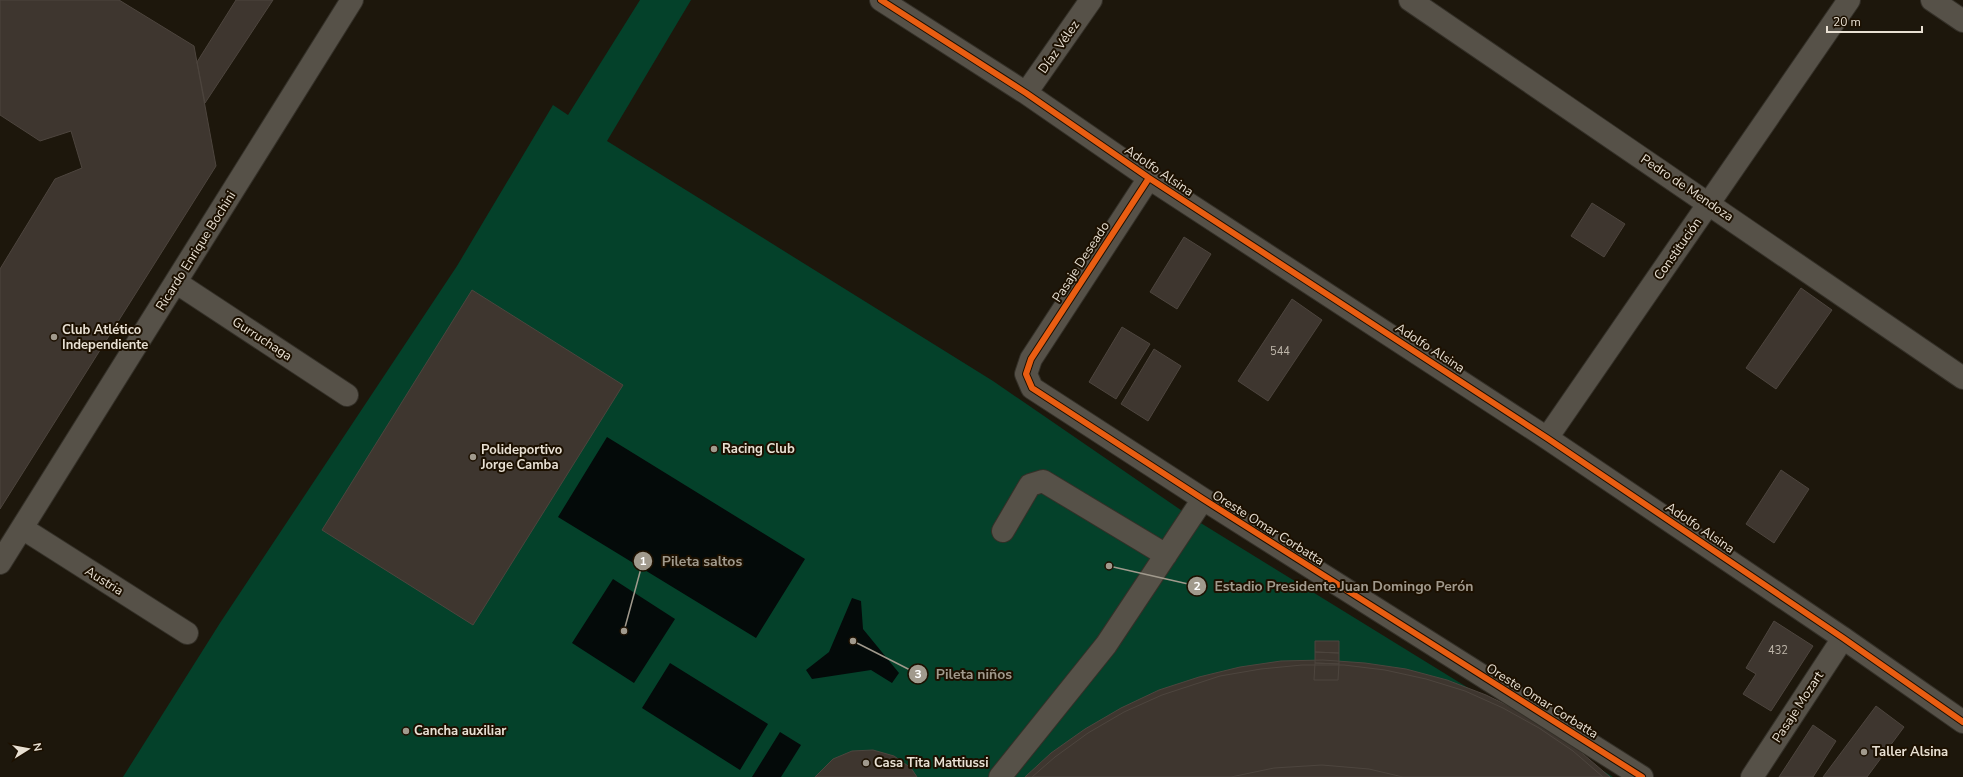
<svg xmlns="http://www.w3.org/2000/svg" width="1963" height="777" font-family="'Nunito Sans',sans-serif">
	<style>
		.green { fill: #04412a }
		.water { fill: #040a09 }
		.building { fill: #3e362f; stroke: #4d453e }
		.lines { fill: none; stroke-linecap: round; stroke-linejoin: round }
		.minor-casing { stroke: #343028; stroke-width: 24 }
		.minor { stroke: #565148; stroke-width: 22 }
		.cycleway-casing { stroke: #1c1000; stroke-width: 8 }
		.cycleway { stroke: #e95d12; stroke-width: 6 }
		.poi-dot { fill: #a19a8d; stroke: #1c1000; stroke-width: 1.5 }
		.labels { text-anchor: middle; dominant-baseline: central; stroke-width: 4; stroke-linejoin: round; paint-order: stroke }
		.number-label { font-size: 11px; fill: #beb6aa }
		.street-label { font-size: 13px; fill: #e8e0d3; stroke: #1c1000 }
		.poi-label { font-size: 13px; font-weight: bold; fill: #e8e0d3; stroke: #1c1000; text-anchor: start }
		.leader { fill: none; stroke: #a19a8d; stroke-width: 1.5 }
		.callout-dot { fill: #a19a8d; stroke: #1c1000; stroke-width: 1.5 }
		.mark-label { font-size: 12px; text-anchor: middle; font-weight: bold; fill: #fff }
		.callout-label { font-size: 14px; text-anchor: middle; font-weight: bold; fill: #a19a8d; stroke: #1c1000; stroke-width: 4; stroke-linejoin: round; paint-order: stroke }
	</style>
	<rect width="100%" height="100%" fill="#1d170c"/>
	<path class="green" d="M640,0H691L607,141L993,381L1191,517L1613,777H123L220,623L457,266L553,105L568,115Z"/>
	<path class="water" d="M607,437L805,559L756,638L558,517Z
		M613,579L675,619L634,683L572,643Z
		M852,598L861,601L863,629L899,673L892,683L871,670L812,679L806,670L829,652Z
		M670,663L768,724L740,770L642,708Z
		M780,732L801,745L781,777H752Z"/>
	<path class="building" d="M0,0H119L194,46L216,166L0,509V269L55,179L82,168L71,131L40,141L0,115Z
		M236,0H273L205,103L197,62Z
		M1592,203L1625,224L1604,257L1571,236Z
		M1184,237L1211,254L1177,309L1150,292Z
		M1801,288L1832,310L1776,389L1746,368Z
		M472,290L623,385L473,625L322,530Z
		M1292,299L1322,320L1268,401L1238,381Z
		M1122,327L1150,344L1116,399L1089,382Z
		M1154,349L1181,366L1148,421L1121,404Z
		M1781,470L1809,489L1774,543L1746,524Z
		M1774,621L1813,646L1771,711L1743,694L1756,674L1746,668Z
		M1315,641H1339V653L1315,652Z
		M1315,652L1339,653V664L1315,663Z
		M1323,660L1365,663L1406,669L1447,680L1486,695L1523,713L1576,748L1610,777H1403L1369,769L1322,765L1274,768L1231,777H1025L1051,753L1085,729L1121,708L1159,690L1199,677L1240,667L1281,661Z
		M1315,663L1339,664L1338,680H1314Z
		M1302,665H1344L1385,670L1426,679L1465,691L1503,708L1539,728L1573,751L1603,777H1032L1055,757L1088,733L1124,712L1162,695L1220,676L1261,669Z
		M1876,706L1904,727L1867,777H1823Z
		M1813,725L1836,741L1813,777H1779Z
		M873,750L894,756L911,768L917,777H815L833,759L852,751Z"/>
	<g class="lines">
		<g class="minor-casing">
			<path id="minor" d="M881,0L1026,93L1149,178L1547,438L1843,638L1963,722
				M1410,0L1963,378
				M1932,0L1963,21
				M1026,93L1091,0
				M1149,178L1031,359L1026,374L1032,388L1203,499L1642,777
				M177,283L347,395
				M1547,438L1849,0
				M22,528L187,633
				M1003,531L1030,485L1043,481L1166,555
				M0,563L352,0
				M1000,777L1106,645L1203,499
				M1752,777L1843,638"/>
		</g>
		<use href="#minor" class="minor"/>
		<g class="cycleway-casing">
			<path id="cycleway" d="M881,0L1026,93L1149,178L1547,438L1843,638L1963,722
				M1149,178L1031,359L1026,374L1032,388L1203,499L1642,777"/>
		</g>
		<use href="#cycleway" class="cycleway"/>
	</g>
	<g class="poi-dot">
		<circle cx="54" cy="337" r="4"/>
		<circle cx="714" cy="449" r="4"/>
		<circle cx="473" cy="457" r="4"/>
		<circle cx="406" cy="731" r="4"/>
		<circle cx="1864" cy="752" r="4"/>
		<circle cx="866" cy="763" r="4"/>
	</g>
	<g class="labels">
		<g class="number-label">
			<text x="1280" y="351">544</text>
			<text x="1778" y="650">432</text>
		</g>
		<g class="street-label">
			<text transform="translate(1059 47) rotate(-55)">Díaz Vélez</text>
			<text transform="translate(1159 171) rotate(34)">Adolfo Alsina</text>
			<text transform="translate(1687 188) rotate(34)">Pedro de Mendoza</text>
			<text transform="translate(1678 249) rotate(-55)">Constitución</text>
			<text transform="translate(196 251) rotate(-58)">Ricardo Enrique Bochini</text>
			<text transform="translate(1081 262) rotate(-57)">Pasaje Deseado</text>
			<text transform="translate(262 339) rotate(33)">Gurruchaga</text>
			<text transform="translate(1430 348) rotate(33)">Adolfo Alsina</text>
			<text transform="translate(1268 528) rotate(32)">Oreste Omar Corbatta</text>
			<text transform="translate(1700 528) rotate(34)">Adolfo Alsina</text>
			<text transform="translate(104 581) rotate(32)">Austria</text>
			<text transform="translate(1542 701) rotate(32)">Oreste Omar Corbatta</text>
			<text transform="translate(1798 707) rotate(-57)">Pasaje Mozart</text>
		</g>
		<g class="poi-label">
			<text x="62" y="330">Club Atlético<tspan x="62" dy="15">Independiente</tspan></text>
			<text x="722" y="449">Racing Club</text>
			<text x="481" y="450">Polideportivo<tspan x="481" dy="15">Jorge Camba</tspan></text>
			<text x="414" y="731">Cancha auxiliar</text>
			<text x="1872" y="752">Taller Alsina</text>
			<text x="874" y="763">Casa Tita Mattiussi</text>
		</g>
	</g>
	<path class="leader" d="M624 631L643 561M1109 566L1197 586M853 641L918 674"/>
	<g class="callout-dot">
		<circle cx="624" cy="631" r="4"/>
		<circle cx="1109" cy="566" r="4"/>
		<circle cx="853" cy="641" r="4"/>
		<circle cx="643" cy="561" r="10"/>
		<circle cx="1197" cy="586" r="10"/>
		<circle cx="918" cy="674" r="10"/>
	</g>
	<g class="mark-label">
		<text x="643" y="565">1</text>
		<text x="1197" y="590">2</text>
		<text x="918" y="678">3</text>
	</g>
	<g class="callout-label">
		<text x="702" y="566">Pileta saltos</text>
		<text x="1344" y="591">Estadio Presidente Juan Domingo Perón</text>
		<text x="974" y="679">Pileta niños</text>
	</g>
	<g transform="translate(28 749) rotate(79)" stroke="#1c1000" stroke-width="3" paint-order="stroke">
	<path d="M0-3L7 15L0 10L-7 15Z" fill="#e8e0d3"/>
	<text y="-6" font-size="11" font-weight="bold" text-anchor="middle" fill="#e8e0d3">N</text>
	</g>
	<path d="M1827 26v6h95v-6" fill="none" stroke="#e8e0d3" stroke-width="2"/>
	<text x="1833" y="26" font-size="12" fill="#e8e0d3" stroke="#1c1000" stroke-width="3" paint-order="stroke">20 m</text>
</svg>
